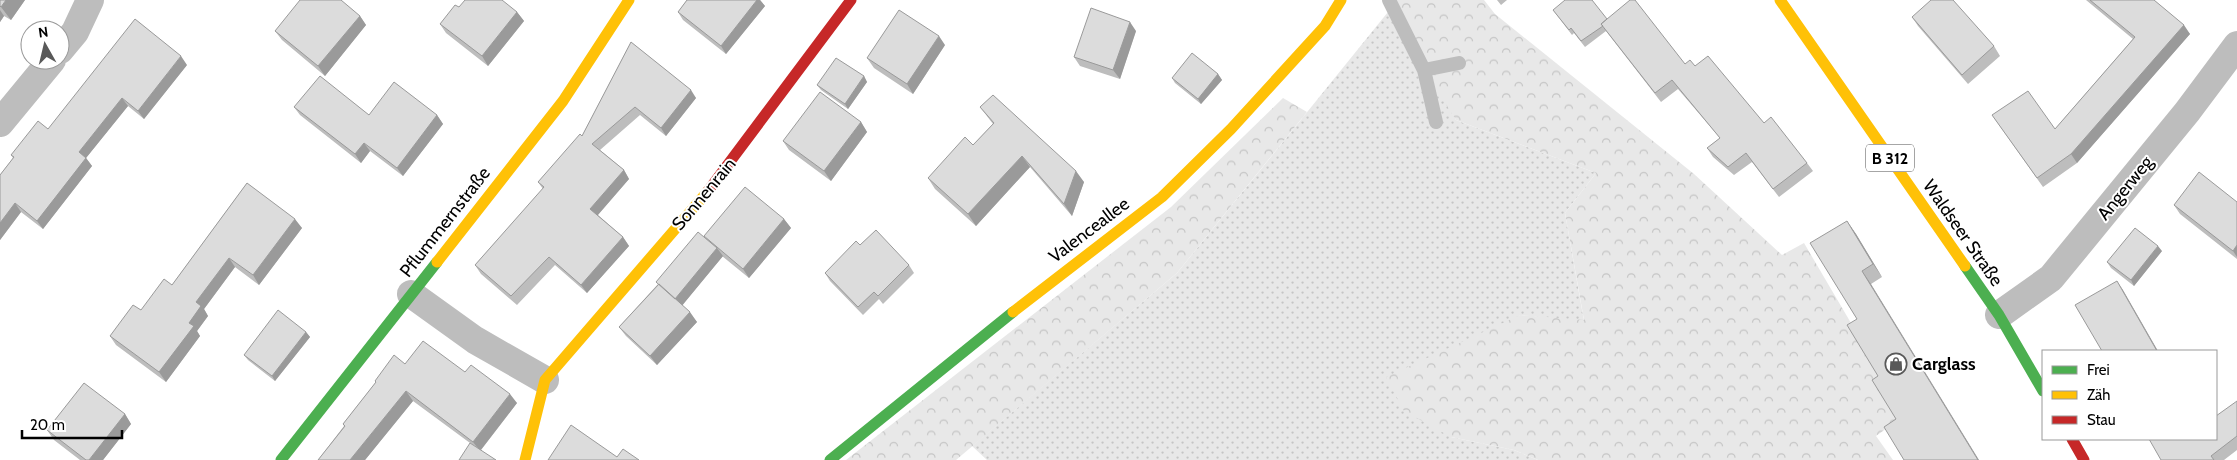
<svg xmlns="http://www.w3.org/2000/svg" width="2237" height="460" font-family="Cabin,sans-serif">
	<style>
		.grass { fill: url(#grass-dots) }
		.forest { fill: url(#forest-crowns) }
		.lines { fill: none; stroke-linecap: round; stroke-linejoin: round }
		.lane { stroke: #bdbdbd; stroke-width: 14 }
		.street { stroke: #bdbdbd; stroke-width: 28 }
		.fast { stroke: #4caf50; stroke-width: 11 }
		.slow { stroke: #ffc107; stroke-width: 11 }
		.jam { stroke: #c62828; stroke-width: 11 }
		.wall { fill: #bdbdbd }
		.shaded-wall { fill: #9a9a9a }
		.building { fill: #dcdcdc; stroke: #9a9a9a }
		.labels { text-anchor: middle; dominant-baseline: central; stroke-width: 4; stroke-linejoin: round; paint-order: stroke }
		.shield { fill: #fff; stroke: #4c4c4c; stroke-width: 1 }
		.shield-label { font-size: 16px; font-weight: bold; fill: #000 }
		.street-label { font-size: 18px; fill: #000; stroke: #fff }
		.poi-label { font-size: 18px; font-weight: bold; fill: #000; stroke: #fff; text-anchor: start }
	</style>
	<defs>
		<pattern id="grass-dots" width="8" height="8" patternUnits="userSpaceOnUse" patternTransform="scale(1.25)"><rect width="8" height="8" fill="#e8e8e8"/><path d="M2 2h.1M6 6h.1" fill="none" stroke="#c5c5c5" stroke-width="1.8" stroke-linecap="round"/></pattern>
		<pattern id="forest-crowns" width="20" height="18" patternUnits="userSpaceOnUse" patternTransform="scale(1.25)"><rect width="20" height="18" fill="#e8e8e8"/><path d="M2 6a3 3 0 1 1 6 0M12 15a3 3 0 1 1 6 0" fill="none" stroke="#c5c5c5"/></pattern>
	</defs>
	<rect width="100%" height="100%" fill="#fff"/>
	<path class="grass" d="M1392,7L1456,120L1596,173L1565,213L1584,321L1520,315L1451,437L1514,450L1538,460H987L972,446L1177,273Z"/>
	<path class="forest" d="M1395,0H1484L1495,14L1694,174L1782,255L1804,243L1905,415L1876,436L1893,460H1538L1514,450L1451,437L1404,411L1386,377L1520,315L1584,320L1565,213L1596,173L1456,120L1424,70Z
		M1283,98L1307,112L1177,273L956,460H846L1171,207Z"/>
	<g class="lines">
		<path class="lane" d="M1389,0L1424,70L1459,63
			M1424,70L1436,122"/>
		<path class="street" d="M60,50L75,32L90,0
			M0,123L52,60
			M411,294L475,340L545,380
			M1999,315L2051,278L2187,112L2237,45"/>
		<path class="fast" d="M1965,266L1999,315L2043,391
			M281,460L437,262
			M830,460L1013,312"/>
		<path class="slow" d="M1780,0L1965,266
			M437,262L563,101L629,0
			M1013,312L1162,197L1231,129L1325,26L1341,0
			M525,460L545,380L708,191"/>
		<path class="jam" d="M708,191L851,0
			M2072,439L2084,460"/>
	</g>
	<path class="wall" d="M0,0H25L11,20L4,16L0,22Z
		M687,0H760L765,6L726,54L683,20L678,12Z
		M1497,0H1507L1501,5Z
		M2086,0H2154L2190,34L2077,163L2043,187L1992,115L2055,129L2133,39Z
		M459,7L517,12L524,21L488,66L446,33L440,24Z
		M1553,10L1607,19L1685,64L1695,66L1764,123L1807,163L1813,171L1779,197L1752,162L1734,175L1713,157L1707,148L1720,138L1678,89L1661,102L1606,31L1585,47L1574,33L1572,35Z
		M360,16L366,25L325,76L282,40L275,31Z
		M1912,17L1994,46L2000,56L1968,84L1918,26Z
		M1136,31L1120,79L1080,66L1074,57Z
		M631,42L696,98L666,136L640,115L600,150L624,170L629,179L598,215L623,237L629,246L587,293L555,265L517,305L481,274L475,265L543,189L538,182L582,136Z
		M945,45L913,94L874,68L867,58Z
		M187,65L144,119L128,106L86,158L92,166L43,229L21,212L0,240V175L13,158L11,155L48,129Z
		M1218,74L1222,80L1201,104L1175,83L1172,78Z
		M864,76L867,82L848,109L821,90L817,85Z
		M294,107L369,115H437L443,124L403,176L370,151L361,163L300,115Z
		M980,107L1084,182L1072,216L1030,167L976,226L935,189L928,178L973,145L993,124Z
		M861,122L867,132L831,181L789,150L783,141Z
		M247,183L302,228L259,285L235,267L204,309L208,316L197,331L200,336L166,382L116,345L110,336L172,285Z
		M2237,202V259L2180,214L2174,205Z
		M784,219L791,228L749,278L722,256H723L682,305L697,322L657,365L626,336L619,327L658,284L656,282L705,238Z
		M1847,221L1856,234L1882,277L1871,284L1896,419L1878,376L1857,319Z
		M860,245L909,265L914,273L883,304L879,299L863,315L830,281L825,273Z
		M2162,251L2134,286L2111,268L2107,262Z
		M306,332L310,337L275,381L248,360L244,355Z
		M405,364L465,372L517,403L481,450L470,443L413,401L365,460H318L344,426L343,424L376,382L375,381Z
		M2237,401V450L2224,460H2161L2216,439Z
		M125,414L131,424L103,460H80L54,440L47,430Z"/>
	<path class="shaded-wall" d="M6,0H25L11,20L1,7Z
		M757,0H760L765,6L726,54L721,46Z
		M0,10L4,16L0,22Z
		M517,12L524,21L488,66L482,56Z
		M360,16L366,25L325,76L318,66Z
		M1130,22L1136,31L1120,79L1113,70Z
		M2184,25L2190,34L2077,163L2071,154Z
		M939,36L945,45L913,94L907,84Z
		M181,56L187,65L144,119L138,111Z
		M1218,74L1222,80L1201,104L1198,99Z
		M864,76L867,82L848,109L845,104Z
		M691,90L696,98L666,136L661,128Z
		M122,98L128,106L86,158L92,166L43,229L37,221L79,152Z
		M437,115L443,124L403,176L397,168Z
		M861,122L867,132L831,181L824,171Z
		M364,143L370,151L361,163L355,154Z
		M1022,156L1030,167L976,226L968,214Z
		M624,170L629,179L596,217L590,209Z
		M1076,171L1084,182L1072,216L1064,204Z
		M15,203L21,212L0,240V223Z
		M295,219L302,228L259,285L253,275Z
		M784,219L791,228L749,278L743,269Z
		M1847,221L1856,234L1882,277L1873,264Z
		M623,237L629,246L587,293L581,285Z
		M2237,245V257L2233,251Z
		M2158,246L2162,251L2134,286L2131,280Z
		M717,248L723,256L681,307L675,299Z
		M229,258L235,267L204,309L208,316L197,331L200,336L166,382L159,372L189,323L196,302Z
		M1862,271L1871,284L1979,460H1978Z
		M2117,281L2123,290L2158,351H2157Z
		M690,312L697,322L657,365L650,356Z
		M306,332L310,337L275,381L272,376Z
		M406,391L413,401L365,460H350Z
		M510,394L517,403L480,451L473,442Z
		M125,414L131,424L103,460H89Z"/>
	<path class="building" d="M0,0H6L1,7L0,6Z
		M300,0H341L360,16L318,66L275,31Z
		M465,0H502L517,12L482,56L440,24L455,5L459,7Z
		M687,0H757L721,46L678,12Z
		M1565,0H1592L1607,19L1601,24L1603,26L1581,41L1571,28L1569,30L1553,10Z
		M1630,0H1635L1685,64L1690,60L1695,66L1708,56L1764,123L1771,117L1807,163L1773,189L1746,153L1728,167L1707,148L1720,138L1672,80L1655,93L1601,24Z
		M1931,0H1953L1994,46L1962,75L1912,17Z
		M2090,0H2154L2184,25L2071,154L2037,178L1992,115L2028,91L2055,129L2135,37Z
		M1091,8L1130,22L1113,70L1074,57Z
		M899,10L939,36L907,84L867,58Z
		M135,19L181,56L138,111L122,98L79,152L86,158L37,221L15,203L0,223V175L14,157L11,155L38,121L48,129Z
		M631,42L691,90L661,128L635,107L592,144L624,170L590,209L623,237L581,285L549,257L511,296L475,265L544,187L538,182L580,134L582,136Z
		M1192,53L1218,74L1198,99L1172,78Z
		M836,58L864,76L845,104L817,85Z
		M320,76L369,115L394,82L437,115L397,168L364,143L355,154L294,107Z
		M820,92L861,122L824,171L783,141Z
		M993,95L1076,171L1064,204L1022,156L968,214L928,178L965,137L973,145L994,123L980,107Z
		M2199,172L2237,202V245L2233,251L2174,205Z
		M247,183L295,219L253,275L229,258L196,302L201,306L189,323L194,326L159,372L110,336L133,305L141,310L164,279L172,285Z
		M745,187L784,219L743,269L704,236Z
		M1847,221L1873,264L1862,271L1978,460H1904L1884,427L1896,419L1872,380L1878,376L1847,325L1857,319L1810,243Z
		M2135,228L2158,246L2131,280L2107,262Z
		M876,230L909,265L878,296L874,292L858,307L825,273L856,241L860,245Z
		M698,232L717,248L675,299L656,282Z
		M2117,281L2157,351H2102L2075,305Z
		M659,284L690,312L650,356L619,327Z
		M278,310L306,332L272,376L244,355Z
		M423,341L465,372L471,365L510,394L473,442L406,391L350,460H318L345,426L343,424L376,382L375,381L394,355L405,364Z
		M84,383L125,414L89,460H86L47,430Z
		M2237,401V436L2211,456L2214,460H2161L2149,439H2216V416Z
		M571,425L617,457L623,449L639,460H548Z
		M470,443L496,460H459Z"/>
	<defs>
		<g id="shop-ring" transform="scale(1.125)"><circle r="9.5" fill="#fff" stroke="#595959" stroke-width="1.5"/><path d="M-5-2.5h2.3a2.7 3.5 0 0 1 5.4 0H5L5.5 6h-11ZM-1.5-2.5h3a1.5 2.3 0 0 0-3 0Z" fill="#595959"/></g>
	</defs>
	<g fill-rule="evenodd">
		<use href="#shop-ring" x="1896" y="364"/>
	</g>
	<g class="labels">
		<rect class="shield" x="1866" y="144.5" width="48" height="27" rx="4"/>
		<g class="shield-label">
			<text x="1890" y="158">B 312</text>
		</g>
		<g class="street-label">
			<text transform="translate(2125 188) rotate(-51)">Angerweg</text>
			<text transform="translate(704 194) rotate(-50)">Sonnenrain</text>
			<text transform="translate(445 222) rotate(-52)">Pflummernstraße</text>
			<text transform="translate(1089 230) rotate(-37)">Valenceallee</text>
			<text transform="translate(1963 233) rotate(55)">Waldseer Straße</text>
		</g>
		<g class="poi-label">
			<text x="1912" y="364">Carglass</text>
		</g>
	</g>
	<rect x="2042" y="350" width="175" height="90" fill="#ffffff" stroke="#999999"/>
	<rect x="2052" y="366" width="25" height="8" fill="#4caf50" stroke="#999999"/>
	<text x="2087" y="375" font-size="15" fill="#000000">Frei</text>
	<rect x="2052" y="391" width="25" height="8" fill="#ffc107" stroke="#999999"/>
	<text x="2087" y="400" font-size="15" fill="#000000">Zäh</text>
	<rect x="2052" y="416" width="25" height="8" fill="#c62828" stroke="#999999"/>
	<text x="2087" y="425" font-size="15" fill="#000000">Stau</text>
	<g transform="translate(45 45) rotate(352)"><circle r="24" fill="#ffffff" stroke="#999999"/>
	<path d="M0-4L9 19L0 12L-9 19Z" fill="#595959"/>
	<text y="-8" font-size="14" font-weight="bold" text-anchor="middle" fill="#000000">N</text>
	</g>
	<path d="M22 430v8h100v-8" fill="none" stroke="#000000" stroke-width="2.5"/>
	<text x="30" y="430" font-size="15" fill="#000000" stroke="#ffffff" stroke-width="4" paint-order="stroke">20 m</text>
</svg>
